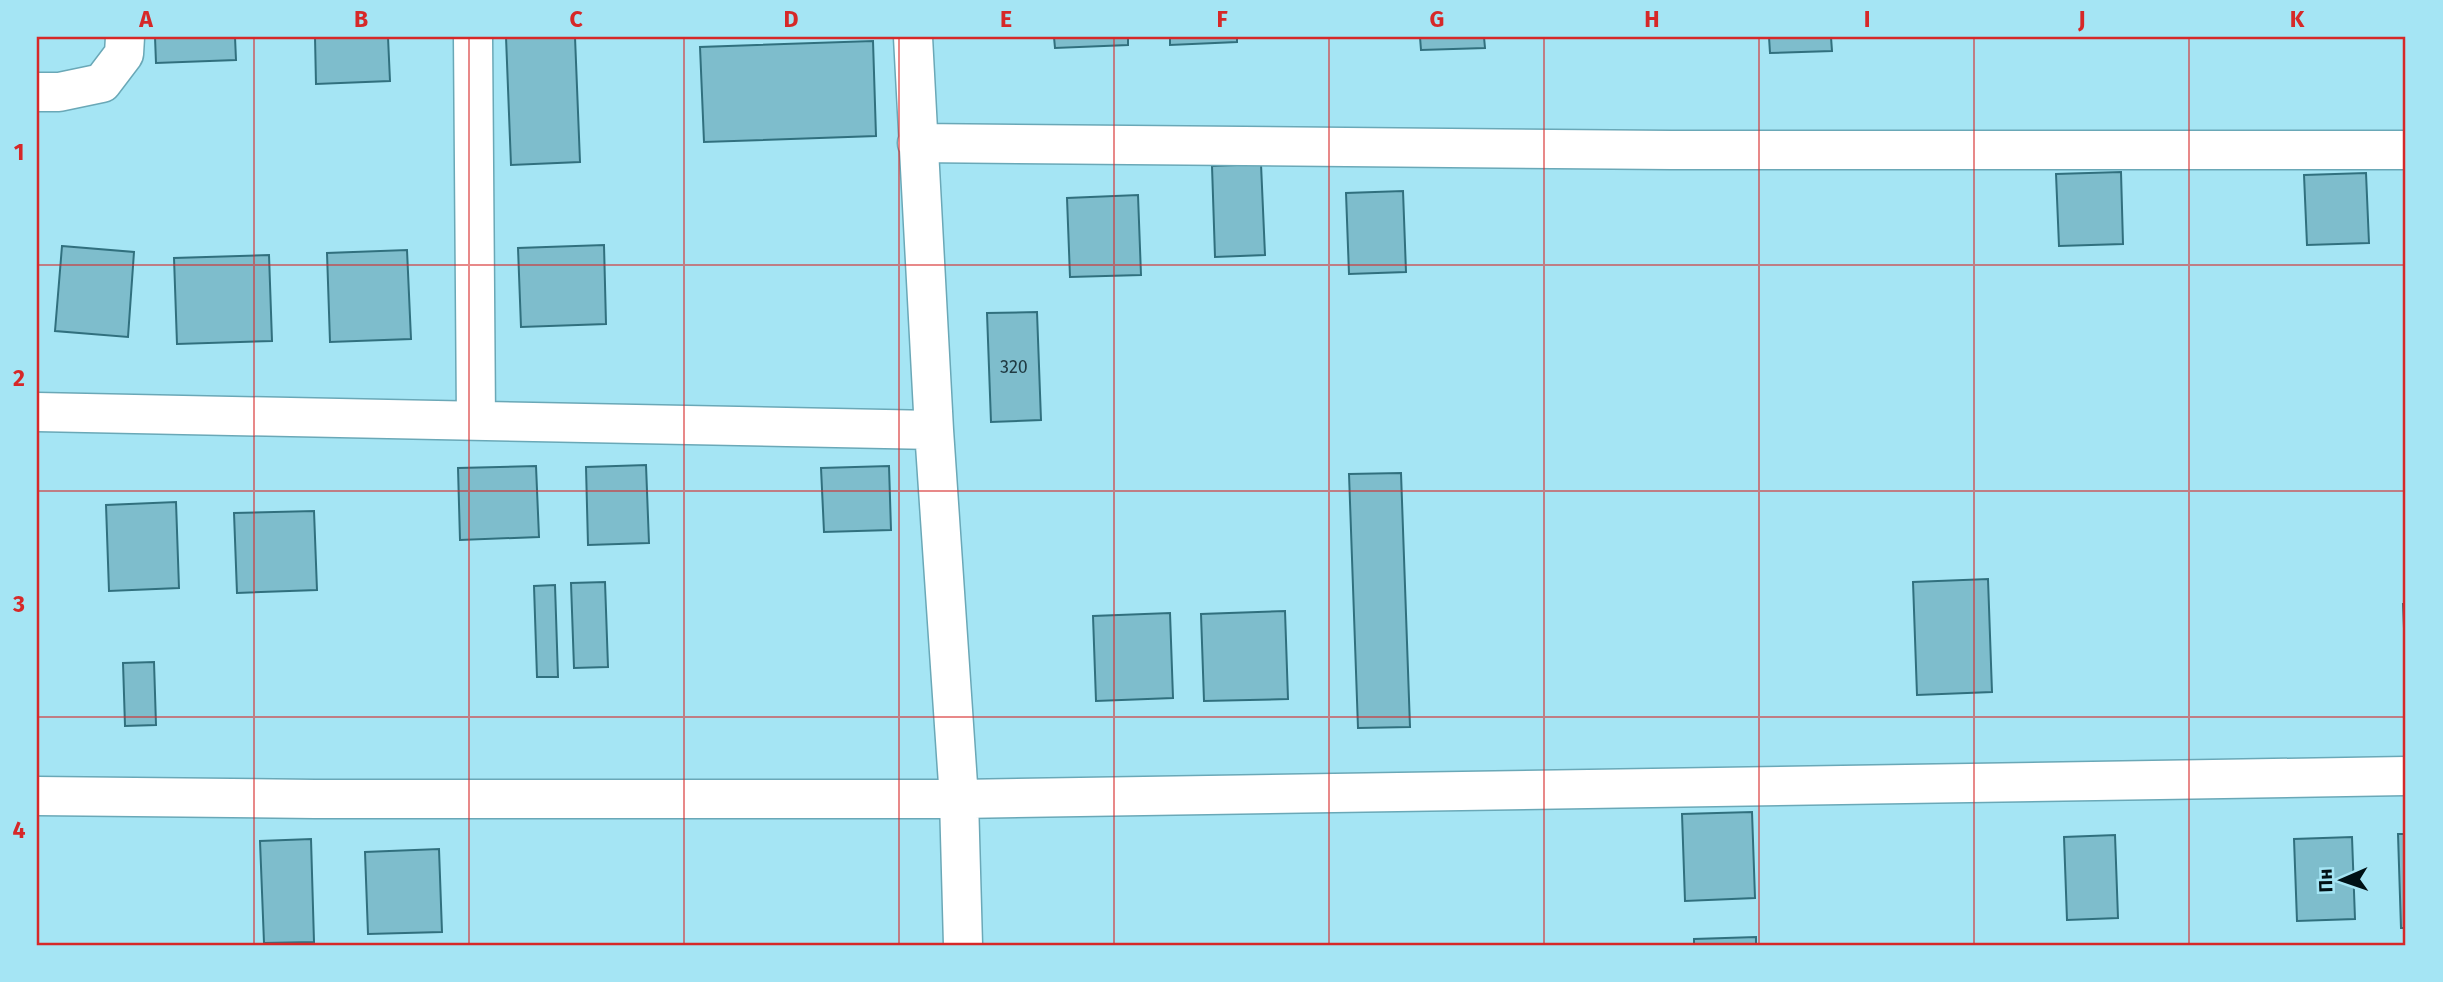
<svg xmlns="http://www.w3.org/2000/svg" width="2443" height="982" font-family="'Fira Sans',sans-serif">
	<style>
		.building { fill: #7ebdcc; stroke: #31707e; stroke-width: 2 }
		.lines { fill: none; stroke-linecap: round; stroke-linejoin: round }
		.minor-casing { stroke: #6aa8b7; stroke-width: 41 }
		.minor { stroke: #fff; stroke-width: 38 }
		.grid { fill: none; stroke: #d62828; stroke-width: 2; stroke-opacity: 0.55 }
		.labels { text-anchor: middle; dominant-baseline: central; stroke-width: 7; stroke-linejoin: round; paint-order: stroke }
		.number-label { font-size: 18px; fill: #203b43 }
		.neatline { fill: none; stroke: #d62828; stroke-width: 2.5 }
		.grid-label { font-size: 23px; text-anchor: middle; font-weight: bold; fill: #d62828 }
	</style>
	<rect width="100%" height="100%" fill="#a5e5f4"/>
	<path class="building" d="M155,37H235L236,60L156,63Z
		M315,37H388L390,81L316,84Z
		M506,37H575L580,162L511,165Z
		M1054,37H1128V45L1055,48Z
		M1170,37H1237V42L1170,45Z
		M1420,37H1484L1485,48L1421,50Z
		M1769,37H1831L1832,51L1770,53Z
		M873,41L876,136L704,142L700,47Z
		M1261,164L1265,255L1215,257L1212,166Z
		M2121,172L2123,244L2059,246L2056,174Z
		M2366,173L2369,243L2307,245L2304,175Z
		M1403,191L1406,272L1349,274L1346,193Z
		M1138,195L1141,275L1070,277L1067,198Z
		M604,245L606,324L521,327L518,248Z
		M62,246L134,252L128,337L55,331Z
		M407,250L411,339L330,342L327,253Z
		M269,255L272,341L177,344L174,258Z
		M1037,312L1041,420L991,422L987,313Z
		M646,465L649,543L588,545L586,467Z
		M536,466L539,537L460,540L458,468Z
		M889,466L891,530L824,532L821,468Z
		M1401,473L1410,727L1358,728L1349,474Z
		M176,502L179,588L109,591L106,505Z
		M314,511L317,590L237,593L234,513Z
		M1988,579L1992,692L1917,695L1913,582Z
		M605,582L608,667L574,668L571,583Z
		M555,585L558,677H537L534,586Z
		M2403,604H2406V677Z
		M1285,611L1288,699L1204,701L1201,614Z
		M1170,613L1173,698L1096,701L1093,616Z
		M154,662L156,725L125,726L123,663Z
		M1752,812L1755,898L1685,901L1682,814Z
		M2398,834H2406V928H2401Z
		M2115,835L2118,918L2067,920L2064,837Z
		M2352,837L2355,919L2297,921L2294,839Z
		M311,839L314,942L264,943L260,841Z
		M439,849L442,932L368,934L365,852Z
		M1756,937V945H1694V939Z"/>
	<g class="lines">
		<g class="minor-casing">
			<path id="minor" d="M473,37L476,420
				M913,37L934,430
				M37,92H59L102,83L124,54L125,37
				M917,143L1671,150H2406
				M37,412L934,430L959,799L963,945
				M37,796L315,799H959L2406,776"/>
		</g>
		<use href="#minor" class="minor"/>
	</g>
	<path class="grid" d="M254,37V945M469,37V945M684,37V945M899,37V945M1114,37V945M1329,37V945M1544,37V945M1759,37V945M1974,37V945M2189,37V945M37,265H2406M37,491H2406M37,717H2406"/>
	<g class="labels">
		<g class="number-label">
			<text x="1014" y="367">320</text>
		</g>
	</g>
	<rect width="2443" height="982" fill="none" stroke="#a5e5f4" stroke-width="77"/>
	<g transform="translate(2342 880) rotate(268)" stroke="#a5e5f4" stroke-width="5" paint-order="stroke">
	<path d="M0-5L12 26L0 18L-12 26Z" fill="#001015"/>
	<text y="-10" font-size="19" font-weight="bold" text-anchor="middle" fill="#001015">Пн</text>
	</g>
	<rect x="38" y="38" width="2366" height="906" class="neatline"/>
	<g class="grid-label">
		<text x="146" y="27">A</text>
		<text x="361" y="27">B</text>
		<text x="576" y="27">C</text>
		<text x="791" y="27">D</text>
		<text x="1006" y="27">E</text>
		<text x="1222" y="27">F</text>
		<text x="1437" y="27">G</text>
		<text x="1652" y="27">H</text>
		<text x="1867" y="27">I</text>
		<text x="2082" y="27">J</text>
		<text x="2297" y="27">K</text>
		<text x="19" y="160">1</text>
		<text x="19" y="386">2</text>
		<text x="19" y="612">3</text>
		<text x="19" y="838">4</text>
	</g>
</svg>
